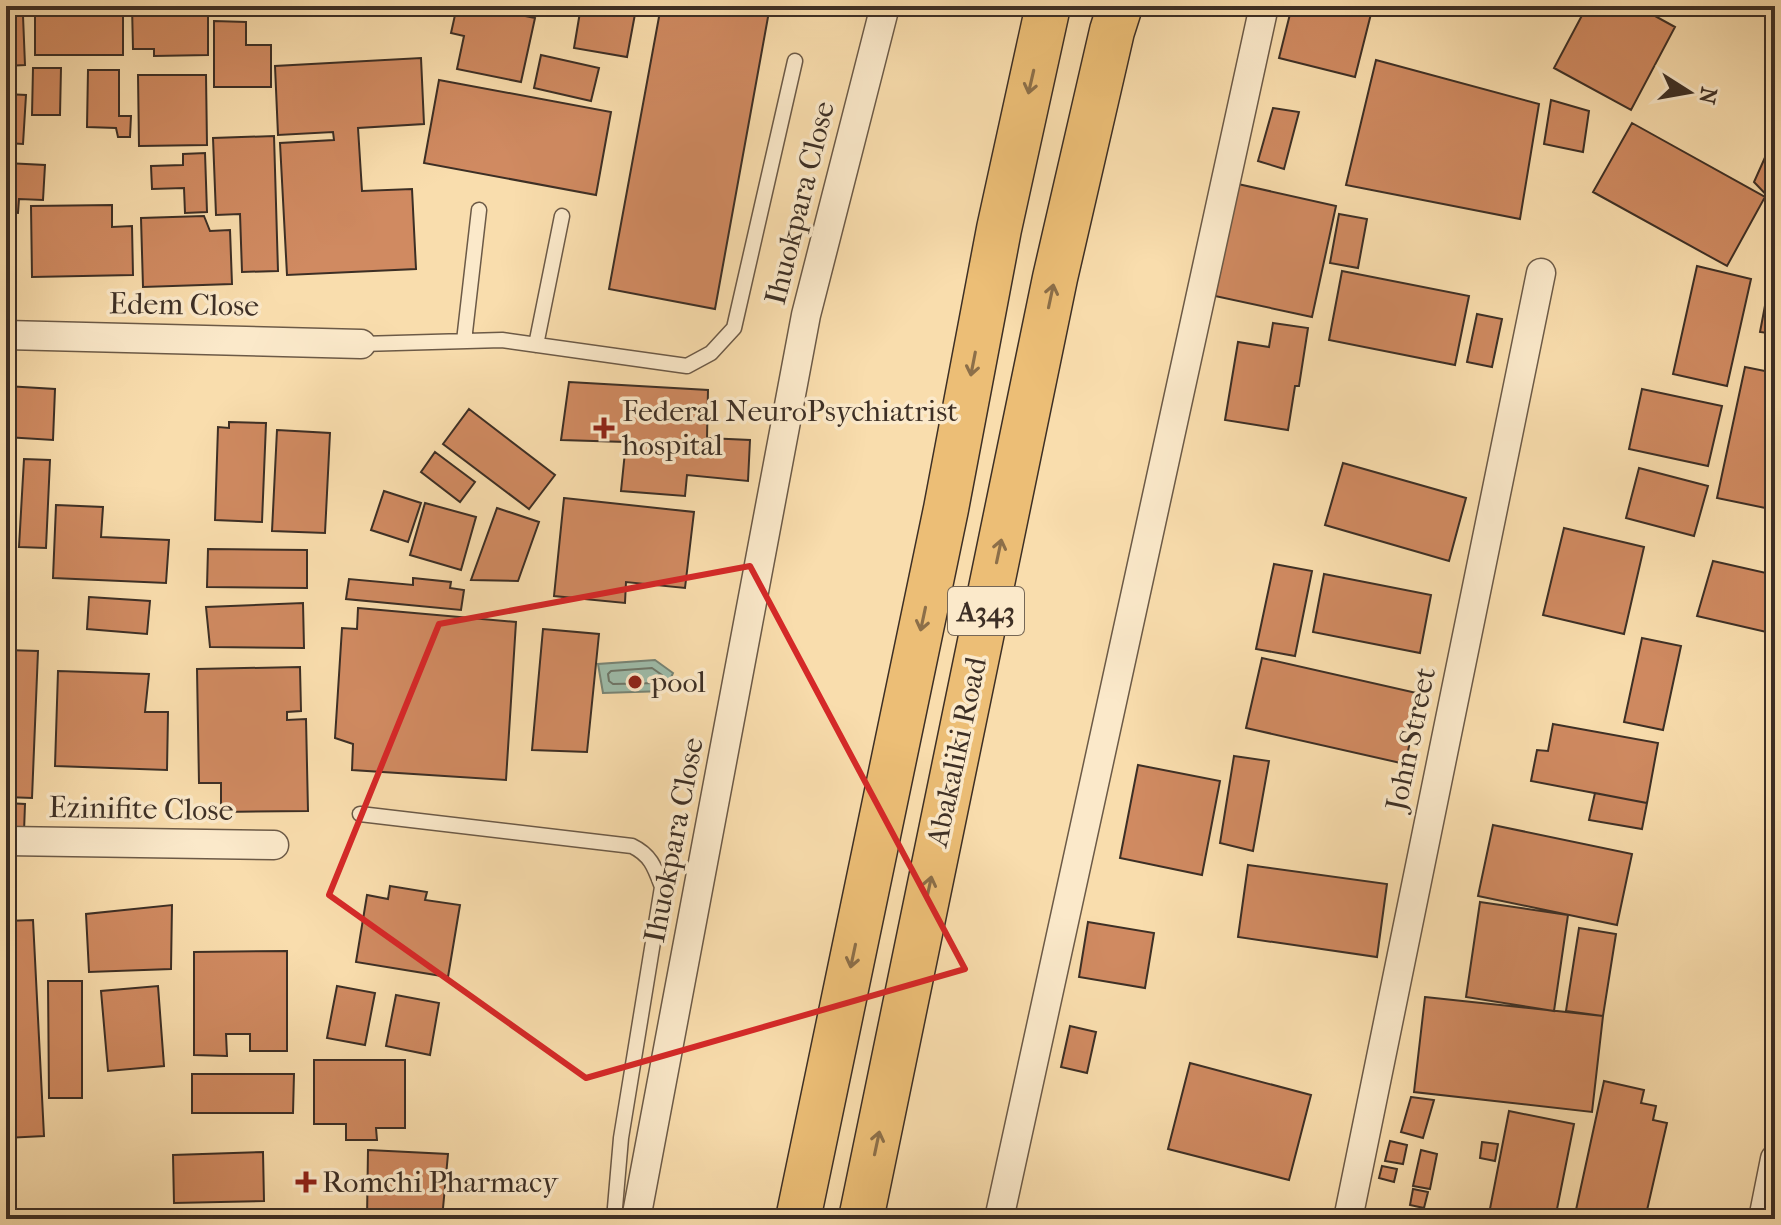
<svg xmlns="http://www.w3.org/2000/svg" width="1781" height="1225" font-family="'IM FELL French Canon',serif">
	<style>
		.water { fill: #9ebcaa; stroke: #778475; stroke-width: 2 }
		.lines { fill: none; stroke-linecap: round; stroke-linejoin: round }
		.shore { stroke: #6e7668; stroke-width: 2 }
		.building { fill: #d08a61; stroke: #3d2f25; stroke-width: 2 }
		.service-casing { stroke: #6c5a47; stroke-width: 17 }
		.minor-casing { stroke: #6c5a47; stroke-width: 31 }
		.trunk-casing { stroke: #3d2f25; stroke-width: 47 }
		.service { stroke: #fbe9ca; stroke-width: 14 }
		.minor { stroke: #fbe9ca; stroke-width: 28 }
		.trunk { stroke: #ecbe76; stroke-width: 44 }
		.rail { stroke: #3d2f25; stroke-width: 6; stroke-dasharray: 14 14; stroke-linecap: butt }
		.oneway { stroke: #8c6f49 }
		.marked { fill: none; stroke: #d62828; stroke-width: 6; stroke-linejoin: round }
		.poi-dot { fill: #8f2418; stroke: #fbe9ca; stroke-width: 3 }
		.labels { text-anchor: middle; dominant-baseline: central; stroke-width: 7; stroke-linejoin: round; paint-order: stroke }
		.shield { fill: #fbe9ca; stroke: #766756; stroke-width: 2 }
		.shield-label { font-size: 28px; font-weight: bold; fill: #3d2f25 }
		.street-label { font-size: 30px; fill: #3d2f25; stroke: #fbe9ca }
		.poi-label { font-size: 30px; fill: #3d2f25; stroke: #fbe9ca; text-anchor: start }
	</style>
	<rect width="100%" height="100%" fill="#f9ddad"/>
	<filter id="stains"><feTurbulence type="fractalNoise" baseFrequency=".0025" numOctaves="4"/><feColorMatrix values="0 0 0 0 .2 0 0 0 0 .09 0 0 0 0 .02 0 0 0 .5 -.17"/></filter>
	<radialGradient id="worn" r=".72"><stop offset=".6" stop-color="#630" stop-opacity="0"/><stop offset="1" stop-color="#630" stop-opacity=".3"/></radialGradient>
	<path class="water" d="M655,660L673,673L665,691L603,693L598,664Z"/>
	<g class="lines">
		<path class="shore" d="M652,668L662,675L659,683L613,684L609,681L608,674L611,671Z"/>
	</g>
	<path class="building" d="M35,6H81V10H88V6H123V55H35Z
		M132,6H208V55L154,56V49H133Z
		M225,6H272V16H225Z
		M457,6H477L535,18L521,82L457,69L464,36L451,33Z
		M581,6L635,14L627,57L574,48Z
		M661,6H770L715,309L609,289Z
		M1292,6H1373L1355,77L1279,58Z
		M1587,6H1637L1675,27L1631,110L1554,68Z
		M6,16H23L25,65L6,66Z
		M214,21L246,22V45H271V87H214Z
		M541,55L599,68L591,101L534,88Z
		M421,58L424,124L358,128L362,191L412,189L416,269L287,275L280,143L334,140L333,132L278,135L275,66Z
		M1376,60L1539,104L1520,219L1346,185Z
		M33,68H61L60,115H32Z
		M88,70H119V116H131L130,137H118L116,128L87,127Z
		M138,75H206L207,145L139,146Z
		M439,80L611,112L596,195L424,163Z
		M6,94L26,95L23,144L6,143Z
		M1551,100L1589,111L1583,152L1544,144Z
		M1273,108L1299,112L1284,169L1258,161Z
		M1632,123L1765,197L1727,266L1593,192Z
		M1775,135V204L1754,182Z
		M274,136L278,271L242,272L240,214L216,215L213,138Z
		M205,153L207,212L185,213L184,188L152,189L151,166L183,165V154Z
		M6,163L45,165L43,200L19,199L18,213L6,212Z
		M1238,184L1336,206L1312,317L1215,296Z
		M112,205V227L132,226L133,275L32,277L31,206Z
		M1339,214L1367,219L1358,268L1330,263Z
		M204,216L210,231L230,230L232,284L143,287L141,218Z
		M1775,253V334L1760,332Z
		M1697,266L1751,279L1727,386L1673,374Z
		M1342,271L1469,296L1455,365L1329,340Z
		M1477,314L1502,319L1492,367L1467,362Z
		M1273,323L1308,328L1299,386H1295L1288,430L1225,420L1238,342L1269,347Z
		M1745,367L1775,373V510L1717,498Z
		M569,382L708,390L707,438L750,440L748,481L687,475L685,496L621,491L626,442L561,440Z
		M6,386L55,389L53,440L6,437Z
		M1642,389L1722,406L1708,466L1629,449Z
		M469,409L555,475L529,509L443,444Z
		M229,422L266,423L262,522L215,520L218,427L229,428Z
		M277,430L330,433L325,533L272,531Z
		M435,452L475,482L460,502L421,472Z
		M24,459L50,460L46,548L19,547Z
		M1343,463L1466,498L1449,561L1325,525Z
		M1639,468L1708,486L1694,536L1626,518Z
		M384,491L421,503L408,542L371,530Z
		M564,498L694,512L685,588L626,582L625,603L554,596Z
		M425,503L476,517L461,570L410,555Z
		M56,505L103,507L101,537L169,540L166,583L53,578Z
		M497,508L539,522L518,581L471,580Z
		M6,526H14L12,551H6Z
		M1564,528L1644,547L1624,634L1543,615Z
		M208,549L307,550V588L207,587Z
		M1713,561L1775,575V634L1697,616Z
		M1274,564L1312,571L1295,656L1256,649Z
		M1324,574L1431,595L1420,653L1313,632Z
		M413,578L451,582L450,588L464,590L461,610L346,599L349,579L413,585Z
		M89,597L150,601L147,634L87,629Z
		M303,603L304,648L210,647L206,607Z
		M358,608L516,622L506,780L352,770L353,744L335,738L342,628L357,629Z
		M543,629L599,634L587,752L532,750Z
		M1642,638L1681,646L1663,730L1624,722Z
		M6,650L38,651L32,798L6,797Z
		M1262,658L1421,694L1405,764L1246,728Z
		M300,667L301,711L287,712V720L306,719L308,811L221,812V783H199L197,669Z
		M58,671L149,674L145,712H168L167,770L55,766Z
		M1553,724L1658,743L1647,803L1531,781L1537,750L1548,751Z
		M1234,756L1269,761L1253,851L1220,843Z
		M1138,765L1220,781L1202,875L1120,858Z
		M1595,793L1647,803L1642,829L1589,820Z
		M6,803L25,804L24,832L6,831Z
		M1493,825L1632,854L1617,925L1478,896Z
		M1248,865L1387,884L1377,957L1238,937Z
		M390,886L427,892L425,900L460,905L448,977L356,962L367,895L388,899Z
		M1480,902L1568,915L1554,1011L1466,997Z
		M172,905L171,969L89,972L86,914Z
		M33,920L44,1136L6,1138V921Z
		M1088,922L1154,933L1145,988L1079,977Z
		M1579,928L1616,934L1603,1016L1566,1011Z
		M287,951V1051H250V1034H226L227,1056L194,1055V952Z
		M48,981H82V1098H49Z
		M158,986L164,1066L108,1071L101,991Z
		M337,986L375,993L365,1045L327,1038Z
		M396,995L439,1003L430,1055L386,1046Z
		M1425,997L1603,1016L1592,1112L1414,1092Z
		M1070,1026L1096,1032L1087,1073L1061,1067Z
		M314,1060H405V1128H376L377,1140H346V1124H314Z
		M1190,1063L1311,1095L1289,1180L1168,1149Z
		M192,1074H294L293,1113H192Z
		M1604,1081L1644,1090L1641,1103L1656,1106L1653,1120L1667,1123L1645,1219H1574Z
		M1411,1097L1434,1100L1423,1138L1401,1132Z
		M1509,1111L1574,1124L1555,1219H1488Z
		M1390,1141L1407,1145L1403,1164L1385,1161Z
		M1482,1142L1498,1144L1495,1161L1480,1158Z
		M368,1150L448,1154L442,1219H367Z
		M1421,1150L1437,1154L1430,1189L1413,1186Z
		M263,1152L264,1201L174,1203L173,1155Z
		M1382,1166L1397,1169L1394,1182L1379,1178Z
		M1413,1189L1428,1192L1424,1208L1410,1205Z"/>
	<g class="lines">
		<g class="service-casing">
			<path id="service" d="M464,341L479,210
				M361,344L502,340L687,366L711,353L734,328L795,61
				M536,345L562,216
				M360,814L632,846C651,855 655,868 662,887L621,1138L614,1219"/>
		</g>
		<g class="minor-casing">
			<path id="minor" d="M6,335L361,344
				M6,841L274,845
				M636,1219L806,315L885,6
				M999,1219L1264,6
				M1348,1219L1541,273
				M1763,1219L1775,1159"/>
		</g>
		<g class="trunk-casing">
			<path id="trunk" d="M798,1219L946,509L999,229L1048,6
				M861,1219L1055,278L1112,31L1120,6"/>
		</g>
		<use href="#service" class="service"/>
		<use href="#minor" class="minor"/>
		<use href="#trunk" class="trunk"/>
		<path class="rail" d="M1758,6L1775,15"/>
	</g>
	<defs><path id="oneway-shaft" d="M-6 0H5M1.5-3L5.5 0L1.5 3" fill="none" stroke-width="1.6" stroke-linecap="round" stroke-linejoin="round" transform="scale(2)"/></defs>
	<g class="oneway">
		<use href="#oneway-shaft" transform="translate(1031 82) rotate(103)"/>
		<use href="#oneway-shaft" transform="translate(1051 296) rotate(-78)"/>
		<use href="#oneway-shaft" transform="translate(973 364) rotate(101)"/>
		<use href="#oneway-shaft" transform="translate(999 551) rotate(-78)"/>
		<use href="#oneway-shaft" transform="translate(923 619) rotate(102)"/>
		<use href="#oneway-shaft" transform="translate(929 888) rotate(-78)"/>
		<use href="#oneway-shaft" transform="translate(853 956) rotate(102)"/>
		<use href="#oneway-shaft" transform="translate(877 1143) rotate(-78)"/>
	</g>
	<path class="marked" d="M750,566L965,969L586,1078L329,895L439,624Z"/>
	<g class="poi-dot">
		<path d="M600 416h8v8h8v8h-8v8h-8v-8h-8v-8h8z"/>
		<circle cx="635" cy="682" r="8"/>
		<path d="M302 1170h8v8h8v8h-8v8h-8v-8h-8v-8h8z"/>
	</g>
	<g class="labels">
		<rect class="shield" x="948" y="587" width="76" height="48" rx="6"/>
		<g class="shield-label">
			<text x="986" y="611">A343</text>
		</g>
		<g class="street-label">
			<text transform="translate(800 203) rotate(-76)">Ihuokpara Close</text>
			<text transform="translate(184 305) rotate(1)">Edem Close</text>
			<text transform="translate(1411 739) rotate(-78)">John Street</text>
			<text transform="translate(957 752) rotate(-78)">Abakaliki Road</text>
			<text transform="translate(141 809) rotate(1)">Ezinifite Close</text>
			<text transform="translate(674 840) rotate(-79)">Ihuokpara Close</text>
		</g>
		<g class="poi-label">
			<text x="622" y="411">Federal NeuroPsychiatrist<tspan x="622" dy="34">hospital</tspan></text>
			<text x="651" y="682">pool</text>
			<text x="322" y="1182">Romchi Pharmacy</text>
		</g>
	</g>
	<rect width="1781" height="1225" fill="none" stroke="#f9ddad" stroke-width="32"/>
	<rect x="8" y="8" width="1765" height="1209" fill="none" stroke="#3d2f25" stroke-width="4"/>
	<rect x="16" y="16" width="1749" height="1193" fill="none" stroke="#3d2f25" stroke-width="2"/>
	<g transform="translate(1689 92) rotate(101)" stroke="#fbe9ca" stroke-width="6" paint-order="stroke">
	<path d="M0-6L14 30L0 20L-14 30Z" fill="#3d2f25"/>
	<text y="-12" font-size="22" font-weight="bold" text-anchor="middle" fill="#3d2f25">N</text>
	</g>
	<rect width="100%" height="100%" filter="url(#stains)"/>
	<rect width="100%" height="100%" fill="url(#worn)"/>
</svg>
